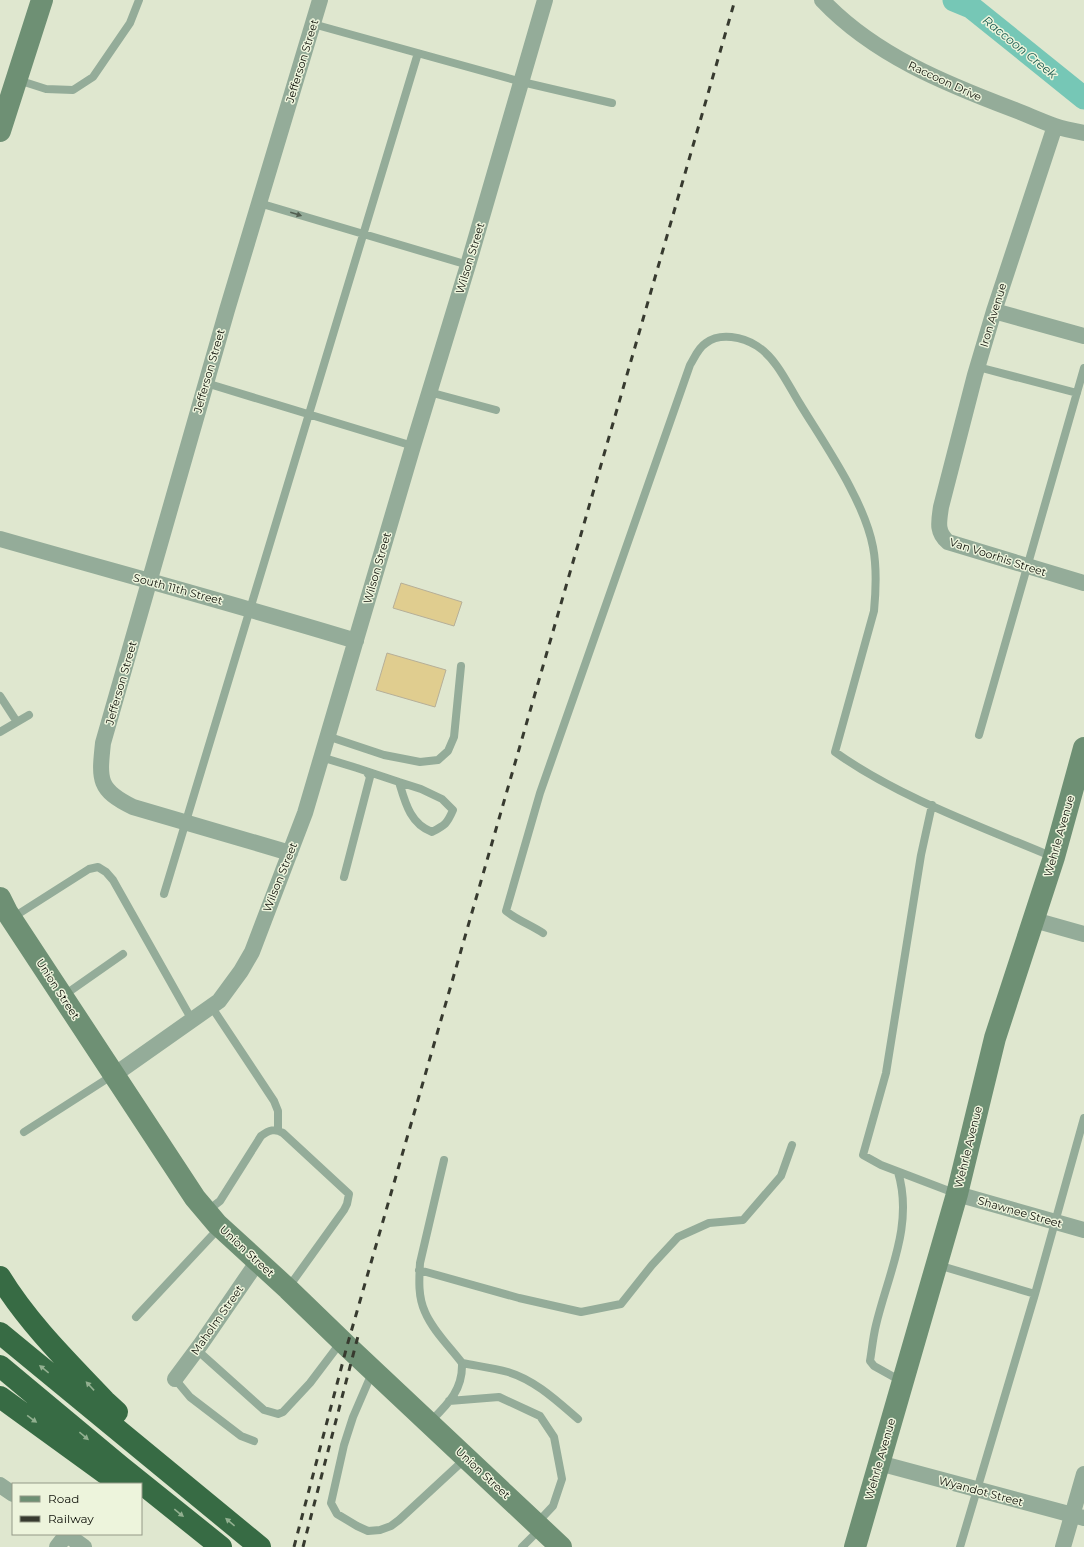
<svg xmlns="http://www.w3.org/2000/svg" width="1084" height="1547" font-family="Montserrat,sans-serif">
	<style>
		.lines { fill: none; stroke-linecap: round; stroke-linejoin: round }
		.river { stroke: #76c7b6; stroke-width: 23 }
		.building { fill: #e0cd8f; stroke: #b6af98 }
		.lane { stroke: #94ac99; stroke-width: 8 }
		.street { stroke: #94ac99; stroke-width: 16 }
		.secondary { stroke: #6e9074; stroke-width: 22 }
		.highway { stroke: #376b44; stroke-width: 22 }
		.rail { stroke: #373a2f; stroke-width: 3; stroke-dasharray: 7 7; stroke-linecap: butt }
		.oneway { fill: #515e50 }
		.oneway2 { fill: #92b090 }
		.labels { text-anchor: middle; dominant-baseline: central; stroke-width: 3; stroke-linejoin: round; paint-order: stroke }
		.street-label { font-size: 11px; fill: #0e1008; stroke: #edf4dc }
		.water-label { font-size: 12px; font-style: italic; fill: #175a4f; stroke: #edf4dc }
	</style>
	<rect width="100%" height="100%" fill="#dfe7cf"/>
	<g class="lines">
		<path class="river" d="M954,0L971,7L1084,98"/>
	</g>
	<path class="building" d="M401,583L462,602L454,626L393,608Z
		M387,653L446,670L435,707L376,690Z"/>
	<g class="lines">
		<path class="lane" d="M313,24L522,82L612,103
			M18,80L46,89L73,90L93,77L130,23L139,0
			M259,203L468,265
			M978,367L1077,393
			M206,383L413,446
			M429,392L496,410
			M0,696L17,722
			M0,732L29,715
			M979,735L1084,368
			M327,736L384,755L420,762L438,760L448,751L454,737L461,666
			M321,757L357,768L366,771L370,777L344,877
			M366,771L399,782
			M399,782L421,789L442,799L453,810C447,824 445,825 432,832C410,824 405,802 399,782Z
			M932,805L921,855L886,1073L863,1155L881,1165L957,1194
			M164,894L418,53
			M12,918L89,869L98,867L106,872L113,880L192,1020
			M543,933C531,925 517,920 506,911L540,793L690,365C695,357 698,348 706,343C720,332 743,337 757,346C777,359 788,385 800,404C825,445 864,500 873,547C877,568 876,590 874,611L835,752C898,797 982,827 1053,857
			M63,996L123,954
			M211,1006L274,1101L278,1111V1130
			M24,1132L113,1075
			M444,1160L420,1263C419,1280 418,1297 425,1312C433,1331 450,1347 462,1363C477,1366 493,1368 508,1372C535,1380 557,1401 578,1419
			M898,1172C914,1225 888,1274 876,1325C873,1337 872,1349 870,1361L874,1366L901,1381
			M207,1211L220,1201L261,1136C269,1130 275,1128 283,1133L349,1194L347,1204L344,1210L288,1288
			M938,1265L1035,1294
			M419,1270L519,1298L581,1312L621,1304L652,1265L678,1237L709,1223L743,1220L781,1176L792,1145
			M136,1317L220,1227
			M197,1350L264,1410L278,1414L283,1412L310,1383L341,1342
			M372,1373L353,1417L344,1445L331,1503L337,1514L357,1526L368,1531L380,1530L391,1526L399,1520L465,1459
			M175,1379L190,1397L241,1436L254,1441
			M449,1401L499,1397L540,1416L554,1437L562,1479L553,1506L537,1523
			M430,1422C448,1404 463,1390 462,1363
			M522,1547L540,1529
			M960,1547L1035,1294L1084,1118"/>
		<path class="street" d="M822,0C874,55 946,84 1015,110C1028,115 1041,121 1055,126C1064,129 1074,131 1084,133
			M1055,126L994,311L975,375L941,507C939,521 936,532 948,542L1084,583
			M994,311L1084,336
			M0,539C119,573 238,605 356,641
			M290,853L133,807C98,790 99,780 103,743L227,310L320,0
			M1034,920L1084,934
			M114,1075L219,1001L241,971L252,952L305,813L413,446L468,265L545,0
			M957,1194L1084,1230
			M175,1379L201,1344L258,1261
			M879,1463L1084,1518
			M0,1485L13,1494
			M66,1534L84,1547
			M57,1547L67,1534
			M1063,1547L1084,1474"/>
		<path class="secondary" d="M0,131L42,0
			M0,898L7,912L195,1198L217,1224L288,1289L347,1346L561,1547
			M855,1547L957,1194L995,1038L1054,857L1084,748"/>
		<path class="highway" d="M0,1277C28,1323 68,1362 105,1401L117,1412
			M0,1333L260,1547
			M0,1366L120,1466L221,1547
			M0,1397L105,1473L132,1483"/>
		<path class="rail" d="M294,1547L347,1346L735,0
			M303,1547L358,1336"/>
	</g>
	<defs><path id="oneway-solid" d="M-6-.8H1V-3.2L6.5 0L1 3.2V.8H-6Z"/></defs>
	<use class="oneway" href="#oneway-solid" transform="translate(296 214) rotate(17)"/>
	<g class="oneway2">
		<use href="#oneway-solid" transform="translate(44 1369) rotate(-141)"/>
		<use href="#oneway-solid" transform="translate(90 1386) rotate(-133)"/>
		<use href="#oneway-solid" transform="translate(32 1419) rotate(36)"/>
		<use href="#oneway-solid" transform="translate(84 1436) rotate(40)"/>
		<use href="#oneway-solid" transform="translate(179 1513) rotate(39)"/>
		<use href="#oneway-solid" transform="translate(230 1522) rotate(-140)"/>
	</g>
	<g class="labels">
		<g class="street-label">
			<text transform="translate(302 61) rotate(-73)">Jefferson Street</text>
			<text transform="translate(945 81) rotate(25)">Raccoon Drive</text>
			<text transform="translate(470 258) rotate(-73)">Wilson Street</text>
			<text transform="translate(993 315) rotate(-73)">Iron Avenue</text>
			<text transform="translate(209 371) rotate(-74)">Jefferson Street</text>
			<text transform="translate(998 557) rotate(18)">Van Voorhis Street</text>
			<text transform="translate(377 568) rotate(-74)">Wilson Street</text>
			<text transform="translate(178 589) rotate(15)">South 11th Street</text>
			<text transform="translate(121 683) rotate(-74)">Jefferson Street</text>
			<text transform="translate(1059 836) rotate(-74)">Wehrle Avenue</text>
			<text transform="translate(280 877) rotate(-68)">Wilson Street</text>
			<text transform="translate(58 989) rotate(57)">Union Street</text>
			<text transform="translate(968 1147) rotate(-76)">Wehrle Avenue</text>
			<text transform="translate(1020 1212) rotate(16)">Shawnee Street</text>
			<text transform="translate(247 1251) rotate(43)">Union Street</text>
			<text transform="translate(217 1320) rotate(-55)">Maholm Street</text>
			<text transform="translate(880 1459) rotate(-74)">Wehrle Avenue</text>
			<text transform="translate(483 1473) rotate(43)">Union Street</text>
			<text transform="translate(981 1491) rotate(15)">Wyandot Street</text>
		</g>
		<g class="water-label">
			<text transform="translate(1020 47) rotate(39)">Raccoon Creek</text>
		</g>
	</g>
	<rect x="12" y="1483" width="130" height="52" fill="#edf4dc" stroke="#949987"/>
	<rect x="20" y="1496" width="20" height="6" fill="#6e9074" stroke="#949987"/>
	<text x="48" y="1503" font-size="12" fill="#0e1008">Road</text>
	<rect x="20" y="1516" width="20" height="6" fill="#373a2f" stroke="#949987"/>
	<text x="48" y="1523" font-size="12" fill="#0e1008">Railway</text>
</svg>
